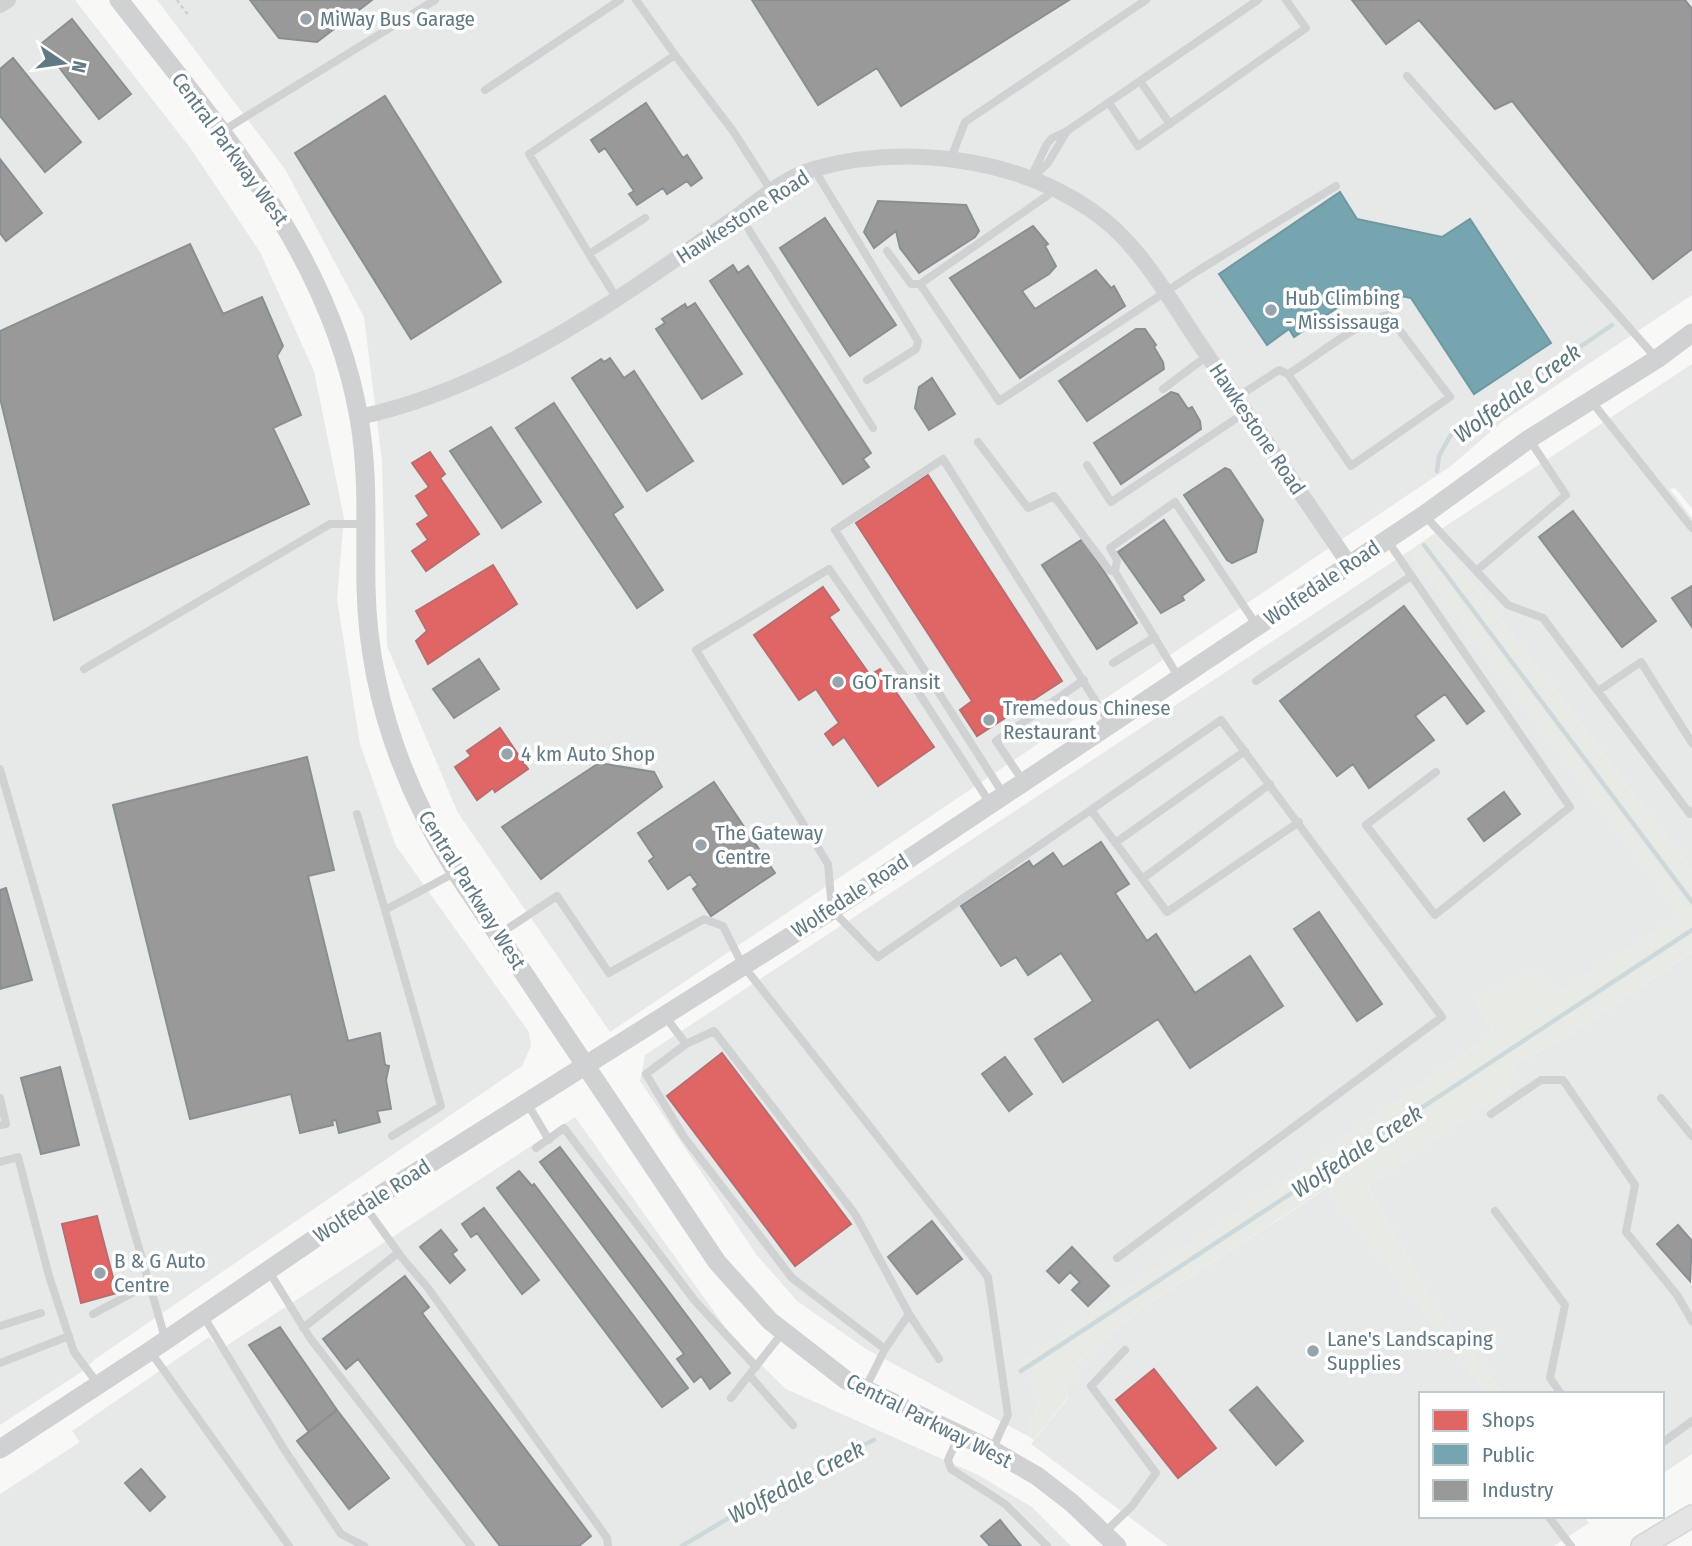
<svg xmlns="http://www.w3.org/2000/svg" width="1692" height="1546" font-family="'Fira Sans Condensed',sans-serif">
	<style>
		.built { fill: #e7e9e9 }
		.green { fill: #e8ebe5 }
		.shops { fill: #e06666; stroke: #ba6c6f; stroke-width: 2 }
		.public { fill: #76a5af; stroke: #7098a2; stroke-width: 2 }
		.industry { fill: #999; stroke: #888f93; stroke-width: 2 }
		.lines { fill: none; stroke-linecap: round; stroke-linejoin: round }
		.stream { stroke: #cdd8da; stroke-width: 4.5 }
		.secondary-casing { stroke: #d5d6d6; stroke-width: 24 }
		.path { stroke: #cecfd0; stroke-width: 2.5; stroke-dasharray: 3.5 3.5; stroke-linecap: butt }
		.service { stroke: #d0d1d2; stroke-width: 8 }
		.minor { stroke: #d0d1d2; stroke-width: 16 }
		.tertiary { stroke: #d0d1d2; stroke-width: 19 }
		.secondary { stroke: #e3e4e3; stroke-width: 21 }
		.poi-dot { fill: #96a5ac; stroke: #fff; stroke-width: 2.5 }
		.labels { text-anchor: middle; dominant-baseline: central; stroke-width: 7; stroke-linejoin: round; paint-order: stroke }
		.poi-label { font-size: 21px; fill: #617984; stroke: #fff; text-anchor: start }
		.street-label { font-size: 21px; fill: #617984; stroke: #fff }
		.water-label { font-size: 23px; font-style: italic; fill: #5c787e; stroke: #fff }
	</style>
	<rect width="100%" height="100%" fill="#f8f8f7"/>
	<path class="built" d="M0,0H75L191,149L260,252L314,371L344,518L337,599L360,744L396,846L529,1032L531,1046L522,1066L94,1360L86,1369L0,1425Z
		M157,0H1692V295L1503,421L1451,466L610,1032L458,813L387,646L382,461L364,317L285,169Z
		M1692,364V509L1675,488L1670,489L1692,518V870L1435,533Z
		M1409,551L1681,915L1560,992L1475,1000L1494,1033L1017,1365L1043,1390L1026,1435L866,1349L797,1301L756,1254L640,1081L645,1055Z
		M1692,952V1454L1662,1474V1394H1503L1433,1302L1367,1186L1509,1091L1516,1064L1580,1028Z
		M575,1117L730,1334L786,1389L978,1475L1032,1507L1071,1546H0V1494L80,1442L72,1431L209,1337L220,1350Z
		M1327,1188L1488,1394H1421V1516H1583L1589,1523L1554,1546H1168L1031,1444L1068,1398L1065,1391L1071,1369L1140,1309Z"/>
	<path class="green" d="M1435,533L1692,870V952L1580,1028L1516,1064L1510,1091L1367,1186L1433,1302L1503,1394H1488L1326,1188L1140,1309L1071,1369L1079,1378L1065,1390L1068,1397L1034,1440L1026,1435L1043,1390L1016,1365L1494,1033L1475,1000L1535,968L1561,991L1680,915L1409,551Z"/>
	<path class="shops" d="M430,452L445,474L440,478L479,534L426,571L412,551L428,540L417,524L429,516L416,496L429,487L412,463Z
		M928,475L1062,681L977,736L960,710L972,701L856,523Z
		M493,565L517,604L428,664L416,641L427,631L416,611Z
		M823,587L839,610L829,617L870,675L880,669L934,747L878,786L844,737L833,745L825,734L839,723L816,689L799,700L754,635Z
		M500,728L528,769L495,792L493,788L477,800L455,767L471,756L467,751Z
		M722,1053L851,1224L795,1266L667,1096Z
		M97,1216L117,1293L81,1303L62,1224Z
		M1154,1369L1216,1448L1178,1478L1116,1400Z"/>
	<path class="public" d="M1340,192L1357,219L1442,237L1470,219L1551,343L1474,394L1411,298L1365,289L1294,337L1289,329L1267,345L1219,274Z"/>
	<path class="industry" d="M250,0H372L317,42L279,38Z
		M752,0H1069L901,106L877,68L818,105Z
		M1352,0H1685L1692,9V249L1653,279L1512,101L1495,109L1419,20L1386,44Z
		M72,19L131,94L99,119L41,44Z
		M13,58L81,142L45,172L0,116V69Z
		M385,96L501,282L411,339L295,153Z
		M646,103L683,158L687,155L702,178L691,186L687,181L667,194L663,188L637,205L629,194L634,191L605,148L599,152L591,140Z
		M0,159L42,213L6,241L0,233Z
		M878,201L966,205L979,231L975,237L919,273L900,248L896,231L874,248L864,232Z
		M825,218L896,325L850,356L780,248Z
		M1033,226L1048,244L1045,246L1056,266L1049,274L1022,291L1035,309L1096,270L1111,288L1114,286L1125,306L1020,378L950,278Z
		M190,244L223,314L262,297L283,346L277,356L301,415L273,428L309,504L54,620L0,398V331Z
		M733,265L738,273L748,266L871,453L863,459L869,467L843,484L710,281Z
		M695,303L742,374L702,399L656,329L665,323L662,319L685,304L687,308Z
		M1136,329H1145L1156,345L1154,347L1163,362L1164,369L1087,421L1059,381Z
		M610,358L624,378L634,371L693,461L647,491L572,378L601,359L604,362Z
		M932,378L955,414L929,430L915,408L919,387Z
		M1171,392L1178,394L1188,409L1192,407L1200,421L1201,429L1121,484L1094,443Z
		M554,403L623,507L613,514L663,590L637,608L516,428Z
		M491,427L541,502L502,528L450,451Z
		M1225,468L1230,470L1263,520L1256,552L1232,563L1227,560L1184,495Z
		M1573,511L1656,621L1622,647L1539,537Z
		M1164,520L1204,580L1182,596L1184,600L1161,613L1118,552Z
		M1083,539L1137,623L1097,649L1042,565Z
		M1692,586V627L1672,598Z
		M1404,606L1484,711L1467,724L1445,694L1415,716L1434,740L1369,788L1353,764L1337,776L1280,701Z
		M479,659L499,689L454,718L433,689Z
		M307,757L334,870L308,876L348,1041L380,1033L385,1065L389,1066L386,1080L391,1109L377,1111L380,1122L339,1133L336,1120L332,1121L333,1125L300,1133L291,1094L190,1119L113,805Z
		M599,763L654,772L662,787L541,879L502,827Z
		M714,782L775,873L711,916L693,889L698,885L690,874L668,889L649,861L654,857L638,833Z
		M1504,792L1520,814L1484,841L1468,819Z
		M1101,842L1129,884L1115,893L1147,941L1156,934L1195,993L1250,956L1283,1006L1190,1068L1158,1019L1063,1082L1035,1039L1093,1001L1061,953L1028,975L1016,957L1001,966L961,906L1029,861L1033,867L1053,853L1063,867Z
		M6,888L32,980L0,989V890Z
		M1319,912L1382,1004L1357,1021L1294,929Z
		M1005,1057L1032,1094L1009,1111L982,1074Z
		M60,1067L79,1145L41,1154L21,1078Z
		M560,1147L730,1373L710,1389L701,1376L694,1382L677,1359L684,1354L540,1162Z
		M519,1171L532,1186L534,1184L688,1388L662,1407L497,1188Z
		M484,1208L539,1280L522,1294L477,1233L471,1237L462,1224Z
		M932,1221L962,1259L917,1294L888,1257Z
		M1678,1225L1692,1241L1690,1281L1657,1244Z
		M441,1230L457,1250L452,1254L465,1270L450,1283L420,1247Z
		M1072,1247L1109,1286L1088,1306L1072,1290L1080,1282L1070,1272L1059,1283L1047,1271Z
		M405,1276L429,1307L422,1313L591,1536L579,1546H500L358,1359L346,1369L323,1339Z
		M280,1327L337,1410L309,1432L249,1345Z
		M1257,1387L1303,1441L1276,1465L1230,1410Z
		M337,1410L389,1478L349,1509L297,1441Z
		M141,1469L165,1497L150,1511L125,1483Z
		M1000,1520L1021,1546H990L981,1536Z"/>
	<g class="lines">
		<path class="stream" d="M1437,471L1439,456L1450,436L1612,325
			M1424,545L1692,902
			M1021,1371L1692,930
			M682,1546L789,1482L874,1440"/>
		<g class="secondary-casing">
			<path id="secondary" d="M1642,1546L1692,1516"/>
		</g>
		<path class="path" d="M177,0L188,15"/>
		<path class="service" d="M636,0L675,55
			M1407,76L1657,359
			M1140,81L1170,124
			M485,90L620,0
			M1109,103L1138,146L1306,28L1286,0
			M221,132L435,0
			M951,158L965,122L1146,0
			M814,169L918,341L916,349L867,380
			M1034,176L1048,163L1067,131
			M1030,179L1047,144L1052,138L1067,131L1258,0
			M1054,191L920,284L999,401L1199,270L1336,186
			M739,214L873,428
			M887,251L911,284H920
			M589,254L529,154L675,55L733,131L772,192
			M616,297L589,254L645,218
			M1163,389L1207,356
			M1236,398L1279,370L1288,374C1317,357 1358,321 1388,315L1450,397L1351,466L1288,374
			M1592,402L1692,528
			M978,442L1028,508L1054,496L1109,570L1115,572L1179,678
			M1087,465L1111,502L1246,412
			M1424,515L1508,605L1543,618L1690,814L1692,811
			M1387,540L1570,807L1435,915L1366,825L1436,772
			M1476,571L1566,495L1529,439
			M1115,572L1117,560L1110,548L1175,502L1257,626
			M1113,663L1155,637
			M84,669L330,524H364
			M1256,681L1411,576
			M1598,691L1641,662L1692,743
			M0,769L165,1338
			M1023,781L996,741L1084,680
			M1004,795L835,530L943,459L1110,724
			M990,803L913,684L904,676L829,569L696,650L828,864L832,910L878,957L1221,720L1442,1017L1117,1258
			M1091,810L1167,912L1299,822
			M357,814L385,910
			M1115,843L1245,751
			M1142,879L1270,784
			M498,935L557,896L609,973L704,919L723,926L742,964L988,1277L1008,1415L992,1450
			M664,1015L686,1044L714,1031L855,1214L909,1314L885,1349L866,1387
			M686,1044L646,1074L684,1137L792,1278L885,1349
			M0,1098L6,1124L0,1125
			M1661,1098L1692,1136
			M527,1103L549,1140
			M1491,1114L1541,1080H1563L1635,1185L1626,1232L1677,1295L1692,1321
			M392,1136L441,1106L385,910L456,872
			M536,1148L564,1128L695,1301L756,1367
			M0,1162L18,1157L49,1276L74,1352L98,1384
			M364,1205L403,1259L428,1288L607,1538L608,1546
			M1495,1211L1565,1305L1550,1378L1561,1394
			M268,1270L310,1338L471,1546
			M93,1314L149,1284
			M909,1314L939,1359
			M204,1317L284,1449L341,1534L364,1546
			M0,1326L41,1313
			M303,1328L398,1253
			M150,1351L289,1546
			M0,1363L69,1336
			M749,1375L793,1425
			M731,1398L783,1332
			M959,1435L948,1460L951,1469L1005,1504L1047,1546
			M1662,1443L1692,1421
			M1548,1516L1571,1546
			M1105,1532L1132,1506L1156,1473L1091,1386L1125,1350"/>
		<path class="minor" d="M0,5L8,0
			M359,417C498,388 624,295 739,215C760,199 788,176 814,169C903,144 1014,157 1091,210C1139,242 1169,299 1201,346C1250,419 1300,492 1349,564"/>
		<path class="tertiary" d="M119,0C218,127 331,254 359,418C369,475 365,531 366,587C368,691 401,784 456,872L717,1262L770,1321L846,1380L992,1450L1037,1476L1072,1503L1117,1546
			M0,1449L150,1351L364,1205L832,910L1424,515L1529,439L1657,359L1692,333"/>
		<use href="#secondary" class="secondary"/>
	</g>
	<g class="poi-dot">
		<circle cx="306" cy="19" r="7"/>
		<circle cx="1271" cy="310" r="7"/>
		<circle cx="838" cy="682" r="7"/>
		<circle cx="989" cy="720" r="7"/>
		<circle cx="507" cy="754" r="7"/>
		<circle cx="701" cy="845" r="7"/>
		<circle cx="100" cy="1273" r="7"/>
		<circle cx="1313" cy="1351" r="7"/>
	</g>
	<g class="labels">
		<g class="poi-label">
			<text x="320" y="19">MiWay Bus Garage</text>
			<text x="1285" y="298">Hub Climbing<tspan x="1285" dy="24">- Mississauga</tspan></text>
			<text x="852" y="682">GO Transit</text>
			<text x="1003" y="708">Tremedous Chinese<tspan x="1003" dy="24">Restaurant</tspan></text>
			<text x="521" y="754">4 km Auto Shop</text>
			<text x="715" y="833">The Gateway<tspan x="715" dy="24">Centre</tspan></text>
			<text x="114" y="1261">B &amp; G Auto<tspan x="114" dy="24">Centre</tspan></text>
			<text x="1327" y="1339">Lane's Landscaping<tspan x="1327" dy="24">Supplies</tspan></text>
		</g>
		<g class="street-label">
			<text transform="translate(230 149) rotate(54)">Central Parkway West</text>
			<text transform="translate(743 217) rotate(-33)">Hawkestone Road</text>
			<text transform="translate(1257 429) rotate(56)">Hawkestone Road</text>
			<text transform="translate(1322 583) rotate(-34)">Wolfedale Road</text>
			<text transform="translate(472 890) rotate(58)">Central Parkway West</text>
			<text transform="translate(850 896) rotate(-33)">Wolfedale Road</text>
			<text transform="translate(372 1201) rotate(-33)">Wolfedale Road</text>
			<text transform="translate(929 1421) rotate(27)">Central Parkway West</text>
		</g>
		<g class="water-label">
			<text transform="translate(1517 393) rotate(-36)">Wolfedale Creek</text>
			<text transform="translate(1357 1151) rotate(-33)">Wolfedale Creek</text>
			<text transform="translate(796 1482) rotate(-28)">Wolfedale Creek</text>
		</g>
	</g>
	<rect x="1419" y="1392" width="245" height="126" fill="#ffffff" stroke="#c0c9ce" stroke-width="2"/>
	<rect x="1433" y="1410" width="35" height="21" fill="#e06666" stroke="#c0c9ce" stroke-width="2"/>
	<text x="1482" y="1427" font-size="21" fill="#617984">Shops</text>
	<rect x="1433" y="1444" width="35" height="21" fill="#76a5af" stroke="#c0c9ce" stroke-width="2"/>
	<text x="1482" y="1462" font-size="21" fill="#617984">Public</text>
	<rect x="1433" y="1480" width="35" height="21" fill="#999999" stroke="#c0c9ce" stroke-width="2"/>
	<text x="1482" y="1497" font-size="21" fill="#617984">Industry</text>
	<g transform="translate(63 63) rotate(103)" stroke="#ffffff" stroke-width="5" paint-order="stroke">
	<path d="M0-5L12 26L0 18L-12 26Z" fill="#617984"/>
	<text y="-10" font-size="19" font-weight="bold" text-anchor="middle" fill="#617984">N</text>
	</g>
</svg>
